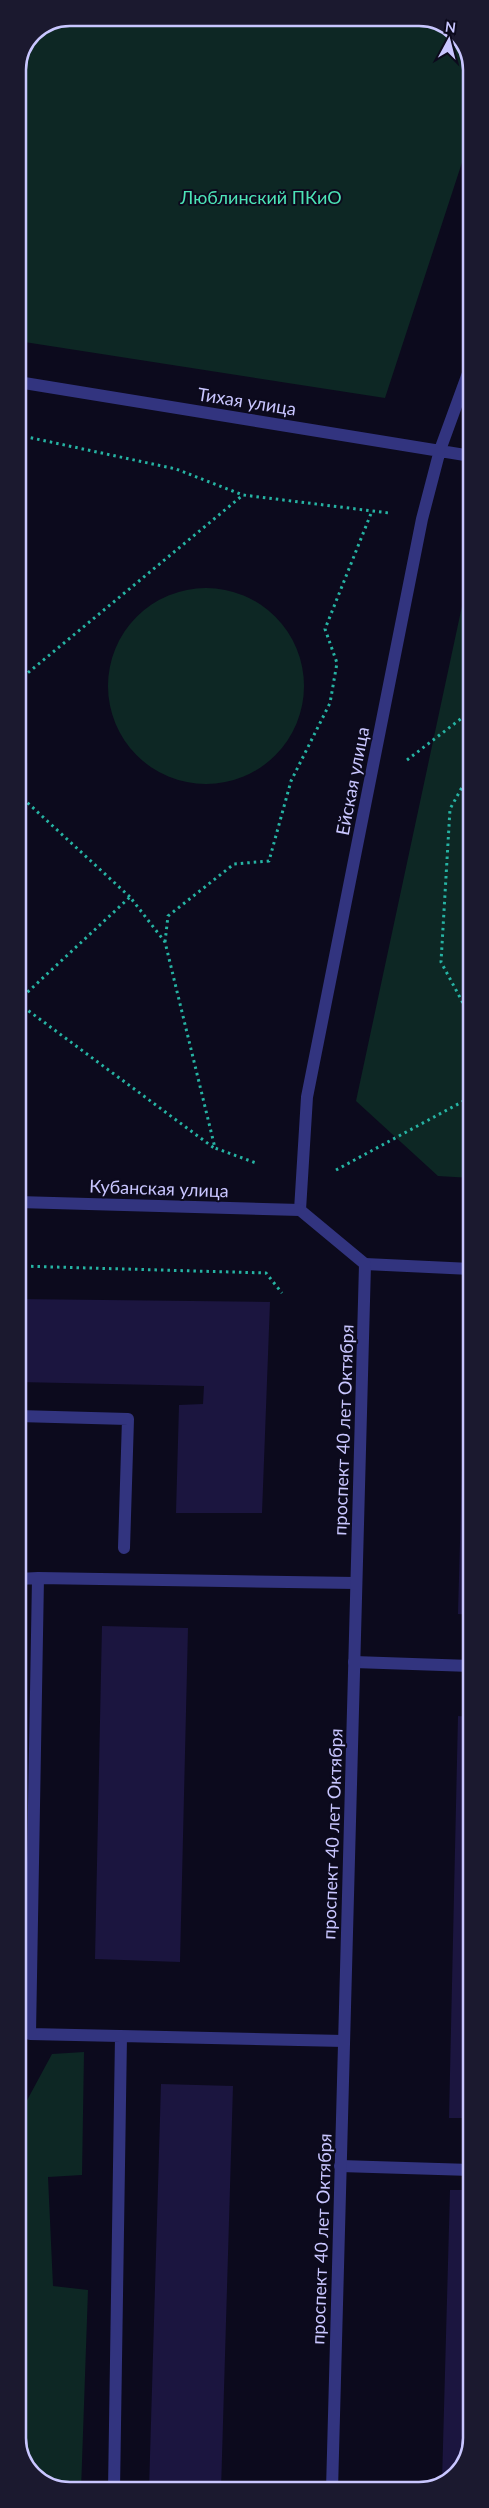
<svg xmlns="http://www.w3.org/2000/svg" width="489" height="2508" font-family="Lato,sans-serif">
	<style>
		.green { fill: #0d2724 }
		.building { fill: #1b153f }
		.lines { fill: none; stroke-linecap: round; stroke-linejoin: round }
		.path { stroke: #26b3a3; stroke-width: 3; stroke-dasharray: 2.5 4; stroke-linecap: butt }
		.service { stroke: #32347f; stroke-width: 12 }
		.minor { stroke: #32347f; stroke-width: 12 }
		.tertiary { stroke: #32347f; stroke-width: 12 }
		.labels { text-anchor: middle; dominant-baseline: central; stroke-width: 4; stroke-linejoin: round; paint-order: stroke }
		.park-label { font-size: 18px; fill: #4ce4b6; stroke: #0c0a1d }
		.street-label { font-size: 18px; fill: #c9c6ff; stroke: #0c0a1d }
		.rim { fill: none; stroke: #c9c6ff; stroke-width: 2.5 }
	</style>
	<rect width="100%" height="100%" fill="#0c0a1d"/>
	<path class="green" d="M70,18H426L456,33L471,63V135L385,398L18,341V70L33,33Z
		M471,564V1178L438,1176L356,1101Z
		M108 686a98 98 0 1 1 196 0a98 98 0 1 1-196 0Z
		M23,1708L18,1876V1710Z
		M84,2052L82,2175L48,2177L53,2286L88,2290L81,2490H63L33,2475L18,2445V2117L52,2054Z"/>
	<path class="building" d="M18,1299L270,1302L262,1513H176L179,1405L203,1404L204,1386L18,1382Z
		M466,1324H471V1615L458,1614Z
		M102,1626L188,1628L180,1962L95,1959Z
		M458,1716L471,1717V2118H449Z
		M161,2084L233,2086L221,2490H149Z
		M450,2190H471V2438L458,2473L442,2482Z"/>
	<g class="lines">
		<path class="path" d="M18,435L176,469L243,495L389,513
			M18,681L243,495
			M407,760L471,711
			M471,771L450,809L441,962L471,1018
			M18,794L130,897
			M165,942L168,916L234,864L269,861L291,781L330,703L337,663L325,629L372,511
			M18,1001L130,897L165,942L215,1148L256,1163
			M18,1003L214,1148
			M336,1170L471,1097
			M18,1266L266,1273L282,1293"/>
		<path class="service" d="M365,1264L471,1269
			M18,1416L128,1419L124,1548
			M38,1578L356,1583
			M18,1579L38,1578L30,2034L344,2041
			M354,1662L471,1666
			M340,2166L471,2170
			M114,2490L121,2036"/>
		<path class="minor" d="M18,382L471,456
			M300,1210L307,1097L422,519L440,450L471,365"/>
		<path class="tertiary" d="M18,1202L300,1210L365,1264L332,2490"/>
	</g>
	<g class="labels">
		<g class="park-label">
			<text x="261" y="197">Люблинский ПКиО</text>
		</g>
		<g class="street-label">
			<text transform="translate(247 401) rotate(9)">Тихая улица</text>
			<text transform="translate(352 781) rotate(-79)">Ейская улица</text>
			<text transform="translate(159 1188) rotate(2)">Кубанская улица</text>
			<text transform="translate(343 1430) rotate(-88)">проспект 40 лет Октября</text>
			<text transform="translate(332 1834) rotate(-88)">проспект 40 лет Октября</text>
			<text transform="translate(321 2239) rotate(-88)">проспект 40 лет Октября</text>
		</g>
	</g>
	<path d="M0 0H489V2508H0ZM70 26H419A44 44 0 0 1 463 70V2438A44 44 0 0 1 419 2482H70A44 44 0 0 1 26 2438V70A44 44 0 0 1 70 26Z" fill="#1b192f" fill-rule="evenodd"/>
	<path class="rim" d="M70 26H419A44 44 0 0 1 463 70V2438A44 44 0 0 1 419 2482H70A44 44 0 0 1 26 2438V70A44 44 0 0 1 70 26Z"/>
	<g transform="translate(449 40) rotate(7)" stroke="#0c0a1d" stroke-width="4" paint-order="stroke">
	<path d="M0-4L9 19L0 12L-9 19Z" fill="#c9c6ff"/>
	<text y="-8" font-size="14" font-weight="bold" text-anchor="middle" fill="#c9c6ff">N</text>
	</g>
</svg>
